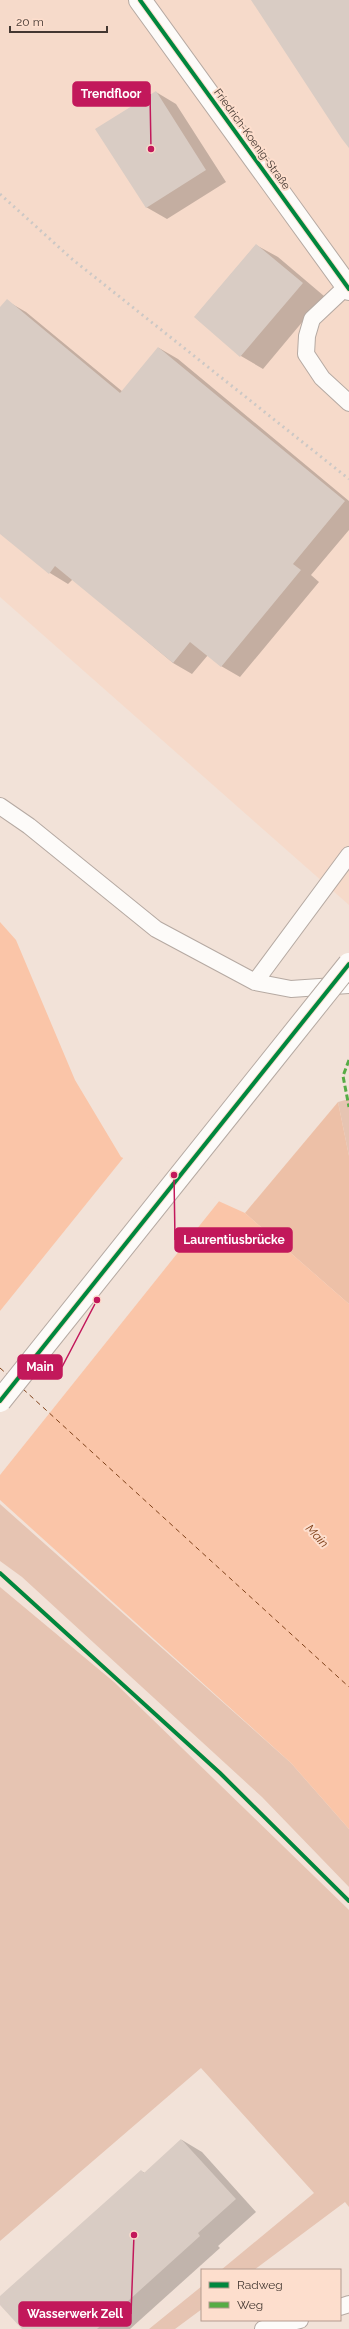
<svg xmlns="http://www.w3.org/2000/svg" width="349" height="2329" font-family="Raleway,sans-serif">
	<style>
		.built { fill: #f6daca }
		.green { fill: #e6c4b2 }
		.forest { fill: #edc0a7 }
		.water { fill: #fac5a8 }
		.pier { fill: #f2e2d8 }
		.shadow { fill: #0003 }
		.lines { fill: none; stroke-linecap: round; stroke-linejoin: round }
		.ferry { stroke: #80421a; stroke-width: 1; stroke-dasharray: 5 4; stroke-linecap: butt }
		.building { fill: #d9ccc4 }
		.service-casing { stroke: #b5a9a2; stroke-width: 18 }
		.minor-casing { stroke: #b5a9a2; stroke-width: 24 }
		.service { stroke: #fdfbf9; stroke-width: 16 }
		.minor { stroke: #fdfbf9; stroke-width: 22 }
		.rail { stroke: #ccc8c5; stroke-width: 3; stroke-dasharray: 2 4; stroke-linecap: butt }
		.secondary-bridge-casing { stroke: #b5a9a2; stroke-width: 24; stroke-linecap: butt }
		.secondary-bridge { stroke: #fdfbf9; stroke-width: 22 }
		.quiet { stroke: #56ac45; stroke-width: 3; stroke-dasharray: 6 3; stroke-linecap: butt }
		.cycleway-casing { stroke: #fddecd; stroke-width: 6 }
		.cycleway { stroke: #00873e; stroke-width: 4 }
		.labels { text-anchor: middle; dominant-baseline: central; stroke-width: 4; stroke-linejoin: round; paint-order: stroke }
		.street-label { font-size: 11px; fill: #433731; stroke: #fddecd }
		.water-label { font-size: 12px; font-style: italic; fill: #80421a; stroke: #fddecd }
		.leader { fill: none; stroke: #c2185b; stroke-width: 1.5 }
		.callout-dot { fill: #c2185b; stroke: #fddecd; stroke-width: 1.5 }
		.callout { fill: #c2185b; stroke: #c2185b; stroke-width: 1.5 }
		.callout-label { font-size: 12px; text-anchor: middle; font-weight: bold; fill: #fff }
	</style>
	<rect width="100%" height="100%" fill="#f2e2d8"/>
	<path class="built" d="M0,0H349V905L0,597Z"/>
	<path class="green" d="M349,1099V1156L338,1102Z
		M0,1504L291,1763L349,1829V1887L262,1797L22,1577L0,1561Z
		M0,1587L114,1682L349,1910V2207L345,2202L254,2270H221L314,2193L201,2068L0,2241Z
		M202,2286V2309L175,2329H149Z"/>
	<path class="forest" d="M338,1102L349,1156V1304L245,1213Z"/>
	<path class="water" d="M0,922L16,940L75,1080L121,1157L245,1213L349,1304V1829L291,1763L0,1500Z"/>
	<path class="pier" d="M124,1157L220,1200L0,1475V1311Z"/>
	<path class="shadow" d="M156,92L176,104L226,182L167,219L146,207Z
		M256,245L278,257L324,296L263,369L241,356L195,317Z
		M7,301L26,312L123,392L159,348L178,359L349,501V530L311,575L319,582L240,677L221,666L208,655L192,674L173,663L73,579L68,584L50,573L0,533V309Z
		M182,2140L202,2152L256,2212L218,2246L220,2248L130,2329H23L0,2303V2298L141,2171L145,2173Z"/>
	<g class="lines">
		<path class="ferry" d="M0,1368L8,1375
			M23,1389L349,1687"/>
	</g>
	<path class="building" d="M251,0H349V148L342,139Z
		M156,91L206,170L146,208L95,129Z
		M256,244L303,283L240,357L194,317Z
		M7,299L120,393L158,347L345,501L293,564L301,570L221,667L190,642L173,663L55,566L49,574L0,534V307Z
		M181,2139L236,2199L198,2233L200,2236L97,2329H22L0,2305V2296L141,2170L144,2173Z"/>
	<g class="lines">
		<g class="service-casing">
			<path id="service" d="M347,286L312,319L307,336L306,354L322,378L349,403
				M0,806L29,826L156,929L255,982L291,989L349,985
				M255,982L349,855
				M340,2307L349,2304
				M263,2329L300,2320"/>
		</g>
		<g class="minor-casing">
			<path id="minor" d="M140,0L349,289"/>
		</g>
		<use href="#service" class="service"/>
		<use href="#minor" class="minor"/>
		<path class="rail" d="M0,194L72,259L349,479"/>
		<g class="secondary-bridge-casing">
			<path id="secondary-bridge" d="M0,1401L349,964"/>
		</g>
		<use href="#secondary-bridge" class="secondary-bridge"/>
		<path class="quiet" d="M349,1060L343,1076L349,1107"/>
		<g class="cycleway-casing">
			<path id="cycleway" d="M140,0L349,289
				M0,1401L349,964
				M0,1573L220,1773L349,1901"/>
		</g>
		<use href="#cycleway" class="cycleway"/>
	</g>
	<g class="labels">
		<g class="street-label">
			<text transform="translate(252 139) rotate(54)">Friedrich-Koenig-Straße</text>
		</g>
		<g class="water-label">
			<text transform="translate(317 1536) rotate(47)">Main</text>
		</g>
	</g>
	<path class="leader" d="M151 149L150 94M174 1175L175 1240M97 1300L62 1367M134 2235L131 2314"/>
	<g class="callout-dot">
		<circle cx="151" cy="149" r="4"/>
		<circle cx="174" cy="1175" r="4"/>
		<circle cx="97" cy="1300" r="4"/>
		<circle cx="134" cy="2235" r="4"/>
	</g>
	<g class="callout">
		<rect x="73" y="82" width="77" height="24" rx="4"/>
		<rect x="175" y="1228" width="117" height="24" rx="4"/>
		<rect x="18" y="1355" width="44" height="24" rx="4"/>
		<rect x="19" y="2302" width="112" height="24" rx="4"/>
	</g>
	<g class="callout-label">
		<text x="111" y="98">Trendfloor</text>
		<text x="234" y="1244">Laurentiusbrücke</text>
		<text x="40" y="1371">Main</text>
		<text x="75" y="2318">Wasserwerk Zell</text>
	</g>
	<rect x="201" y="2269" width="140" height="52" fill="#fddecd" stroke="#b39b8f"/>
	<rect x="209" y="2282" width="20" height="6" fill="#00873e" stroke="#b39b8f"/>
	<text x="237" y="2289" font-size="12" fill="#433731">Radweg</text>
	<rect x="209" y="2302" width="20" height="6" fill="#56ac45" stroke="#b39b8f"/>
	<text x="237" y="2309" font-size="12" fill="#433731">Weg</text>
	<path d="M10 26v6h97v-6" fill="none" stroke="#433731" stroke-width="2"/>
	<text x="16" y="26" font-size="12" fill="#433731" stroke="#fddecd" stroke-width="3" paint-order="stroke">20 m</text>
</svg>
